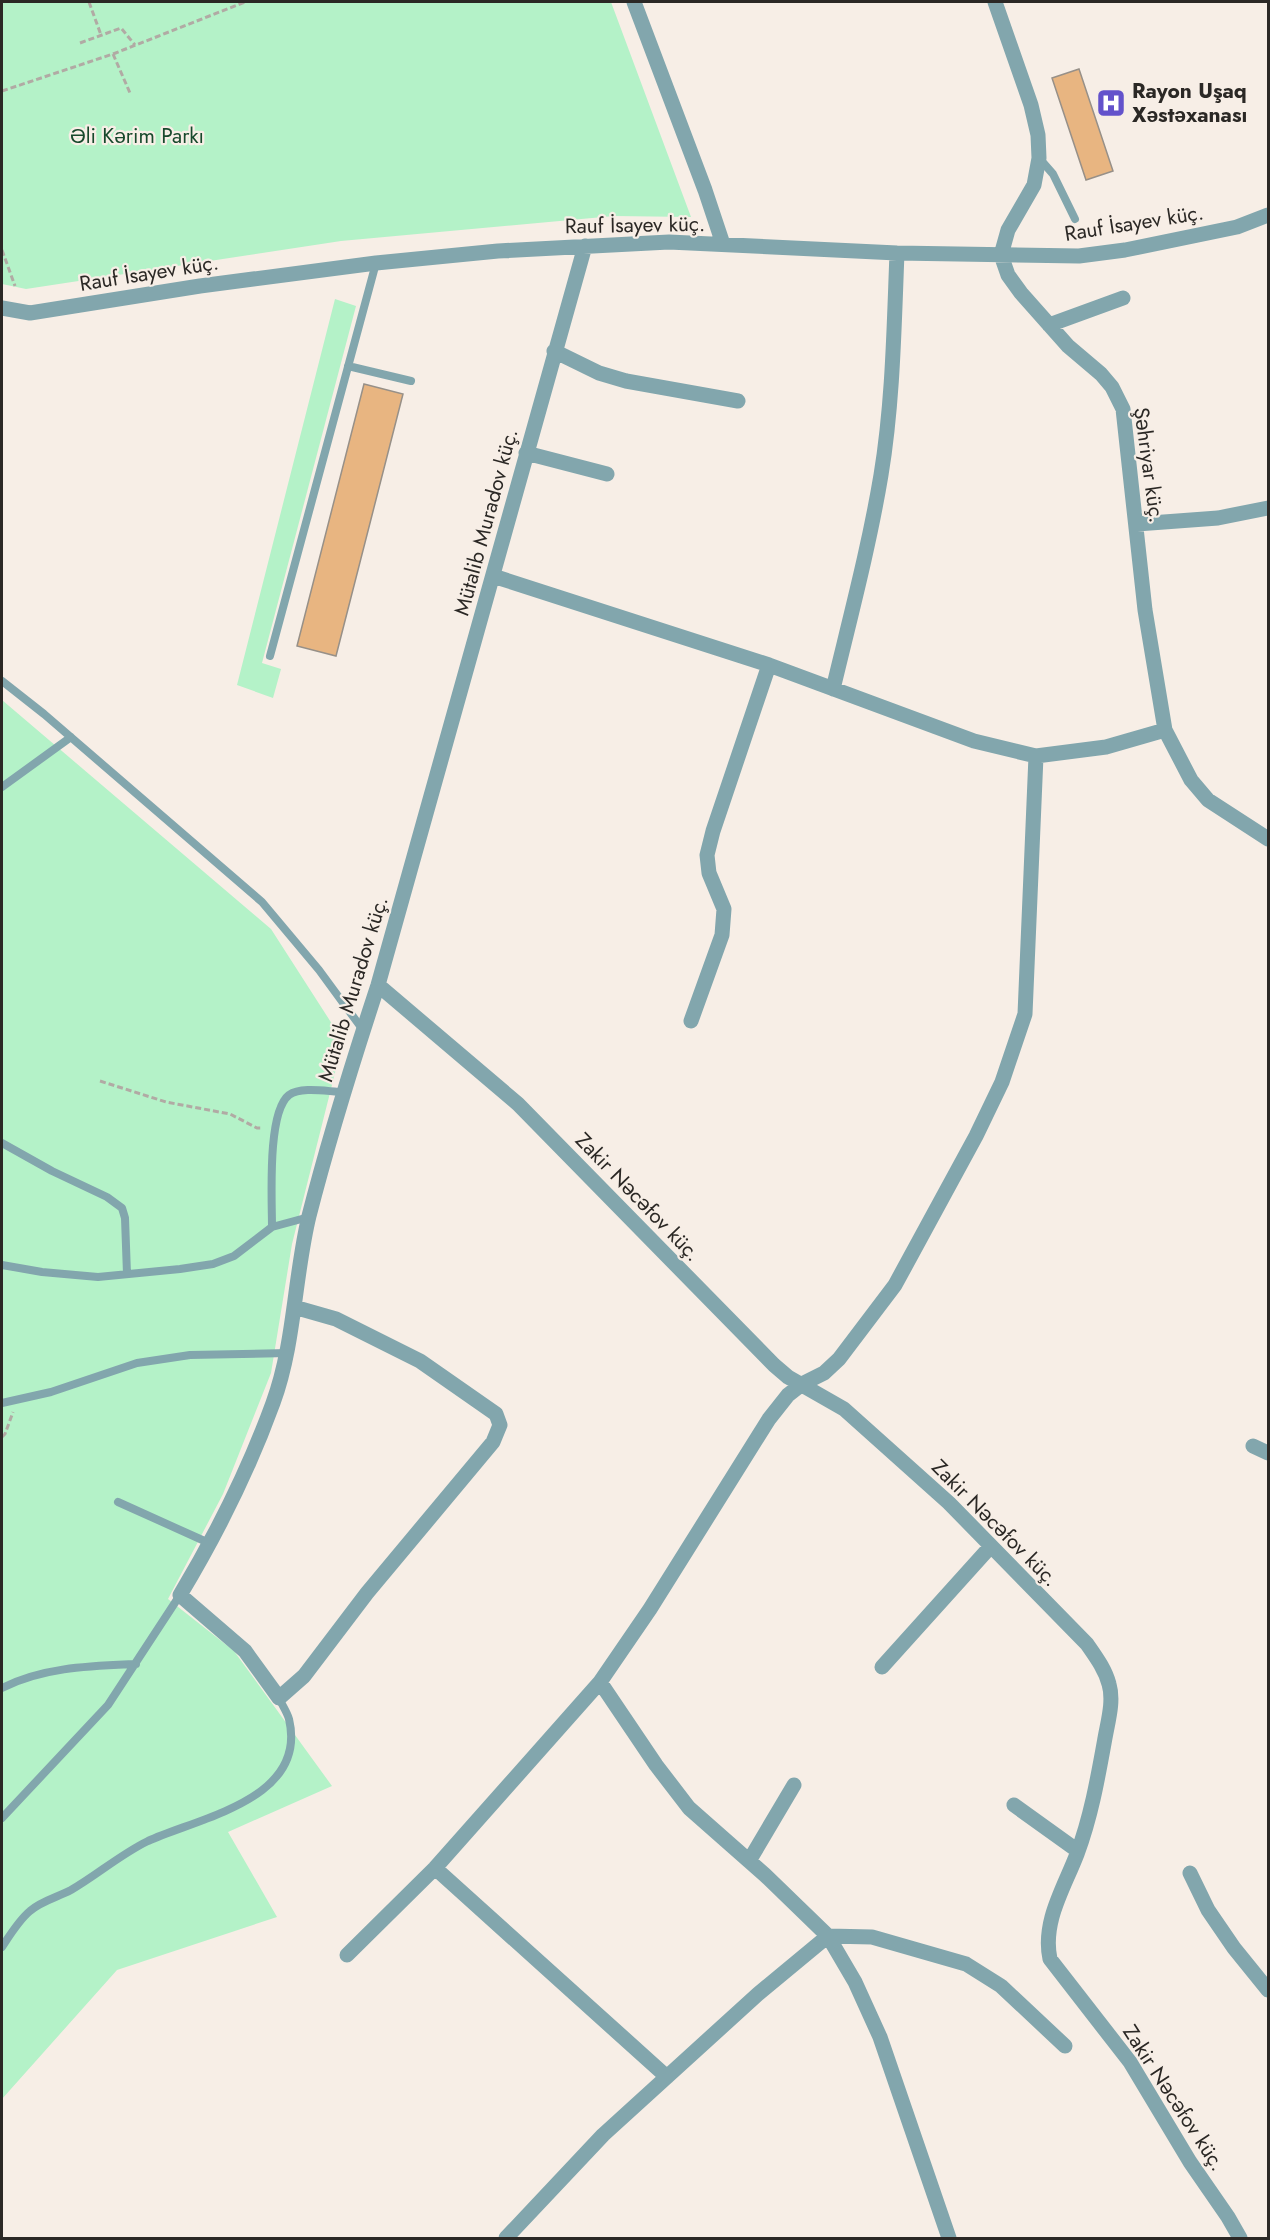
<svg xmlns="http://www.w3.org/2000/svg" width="1270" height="2240" font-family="Jost,sans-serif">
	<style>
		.green { fill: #b4f2c8 }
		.building { fill: #e8b581; stroke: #979088; stroke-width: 1.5 }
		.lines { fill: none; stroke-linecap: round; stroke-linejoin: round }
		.path { stroke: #b1aaa4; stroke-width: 3; stroke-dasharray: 6 3; stroke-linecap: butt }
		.service { stroke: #82a6ad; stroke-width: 8 }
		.minor { stroke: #82a6ad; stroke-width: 15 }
		.labels { text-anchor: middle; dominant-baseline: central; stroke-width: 4.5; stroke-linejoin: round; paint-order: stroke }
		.poi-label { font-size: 21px; font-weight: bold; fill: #2b2825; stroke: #f7eee6; text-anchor: start }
		.park-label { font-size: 21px; fill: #17492c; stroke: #f7eee6 }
		.street-label { font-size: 21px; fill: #2b2825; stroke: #f7eee6 }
	</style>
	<rect width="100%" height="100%" fill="#f7eee6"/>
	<path class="green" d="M2,2H611L691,217L614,216L341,241L26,289L2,284Z
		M335,299L356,306L262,663L281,669L273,698L237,685Z
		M2,700L271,929L343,1041L292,1244L271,1373L223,1494L168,1599L234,1651L332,1786L228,1832L277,1917L117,1970L2,2099Z"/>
	<path class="building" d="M1079,69L1113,171L1086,180L1052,78Z
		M364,384L403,394L336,656L297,646Z"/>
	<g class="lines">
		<path class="path" d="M89,2L101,35
			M80,43L121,28L135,45
			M113,54L130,93
			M2,91L113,54L245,2
			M2,250L15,286
			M100,1081L166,1102L230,1114L257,1128H263
			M2,1437L5,1434L13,1412"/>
		<path class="service" d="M1039,158L1053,174L1075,219
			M348,366L411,381
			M270,656L376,263
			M2,681L44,714L262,902L319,970L363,1030
			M2,787L71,737
			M2,1143L52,1171L107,1197L122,1208L125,1218L127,1274
			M272,1227C272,1199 267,1112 289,1095C302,1086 329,1092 344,1092
			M2,1265L42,1272L98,1277L180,1269L213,1264L234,1256L272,1227L309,1217
			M2,1403L51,1392L137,1363L190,1355L288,1353
			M118,1502L209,1543
			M2,1688C43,1667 91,1666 136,1664
			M2,1818L108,1705L180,1595
			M2,1947C10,1935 19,1920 30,1911C41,1901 58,1897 71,1890C97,1875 121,1854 148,1841C201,1817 308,1799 289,1719C287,1712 282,1705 279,1698"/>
		<path class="minor" d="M634,2L705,190L723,244
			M995,2L1031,105L1038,135L1039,158L1034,185L1008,230L1001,255L1008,275L1021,293L1068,346L1101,374L1112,387L1123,409L1145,610L1165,730L1191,780L1208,800L1268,839
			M2,308L30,313L200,286L376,263L498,251L669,242L897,253L1079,256L1125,250L1237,227L1268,215
			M1049,325L1123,298
			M554,351L599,373L626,381L738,401
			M526,453L607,474
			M1137,524L1218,518L1268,508
			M493,576L769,665L974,741L1036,756L1106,747L1165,730
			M833,689C850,618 869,547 881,475C893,402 894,327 897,253
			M378,985L518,1104L774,1365L788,1377L844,1409L949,1503L1087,1644C1096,1657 1105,1669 1109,1684C1114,1701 1108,1721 1105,1738C1098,1777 1091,1817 1077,1854C1064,1888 1042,1922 1050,1959L1130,2062L1190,2162L1228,2217L1240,2238
			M691,1021L722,935L724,909L709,873L707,855L713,831L769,665
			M294,1307L336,1319L420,1361L496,1414L500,1425L493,1442L367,1593L304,1676L279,1698L245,1651L180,1595C216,1535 249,1469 273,1403C295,1343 294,1278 309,1216C329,1138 353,1061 378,985L585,246
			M1253,1446L1268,1453
			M882,1667L991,1546
			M600,1682L656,1765L689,1808L765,1875L828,1936L855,1982L880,2037L949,2238
			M1014,1805L1078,1851
			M749,1861L794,1785
			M435,1868L667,2077
			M1190,1873L1208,1910L1234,1948L1268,1990
			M347,1955L435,1868L600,1682L650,1609L769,1419L788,1395L802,1384L824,1373L839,1359L895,1285L976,1136L1002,1082L1025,1014L1036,756
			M506,2238L603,2135L758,1994L828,1936L872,1937L966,1964L1001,1986L1065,2046"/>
	</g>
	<defs>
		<g id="hospital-square" transform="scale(1.5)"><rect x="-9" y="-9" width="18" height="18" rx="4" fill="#6352cb" stroke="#f7eee6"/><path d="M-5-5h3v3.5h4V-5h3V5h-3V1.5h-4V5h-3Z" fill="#fff"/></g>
	</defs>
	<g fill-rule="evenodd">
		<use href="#hospital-square" x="1111" y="103"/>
	</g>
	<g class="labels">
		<g class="poi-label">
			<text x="1132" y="91">Rayon Uşaq<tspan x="1132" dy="24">Xəstəxanası</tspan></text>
		</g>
		<g class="park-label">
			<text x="137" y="136">Əli Kərim Parkı</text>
		</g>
		<g class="street-label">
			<text transform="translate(1134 223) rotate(-9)">Rauf İsayev küç.</text>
			<text transform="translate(635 225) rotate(-1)">Rauf İsayev küç.</text>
			<text transform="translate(149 273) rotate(-9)">Rauf İsayev küç.</text>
			<text transform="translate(1149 465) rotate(82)">Şəhriyar küç.</text>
			<text transform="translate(486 522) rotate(-75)">Mütalib Muradov küç.</text>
			<text transform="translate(353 989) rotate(-73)">Mütalib Muradov küç.</text>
			<text transform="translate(638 1197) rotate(46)">Zakir Nəcəfov küç.</text>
			<text transform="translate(995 1523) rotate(45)">Zakir Nəcəfov küç.</text>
			<text transform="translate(1174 2098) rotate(57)">Zakir Nəcəfov küç.</text>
		</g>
	</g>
	<rect width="1270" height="2240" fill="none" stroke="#2b2825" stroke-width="6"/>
</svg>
